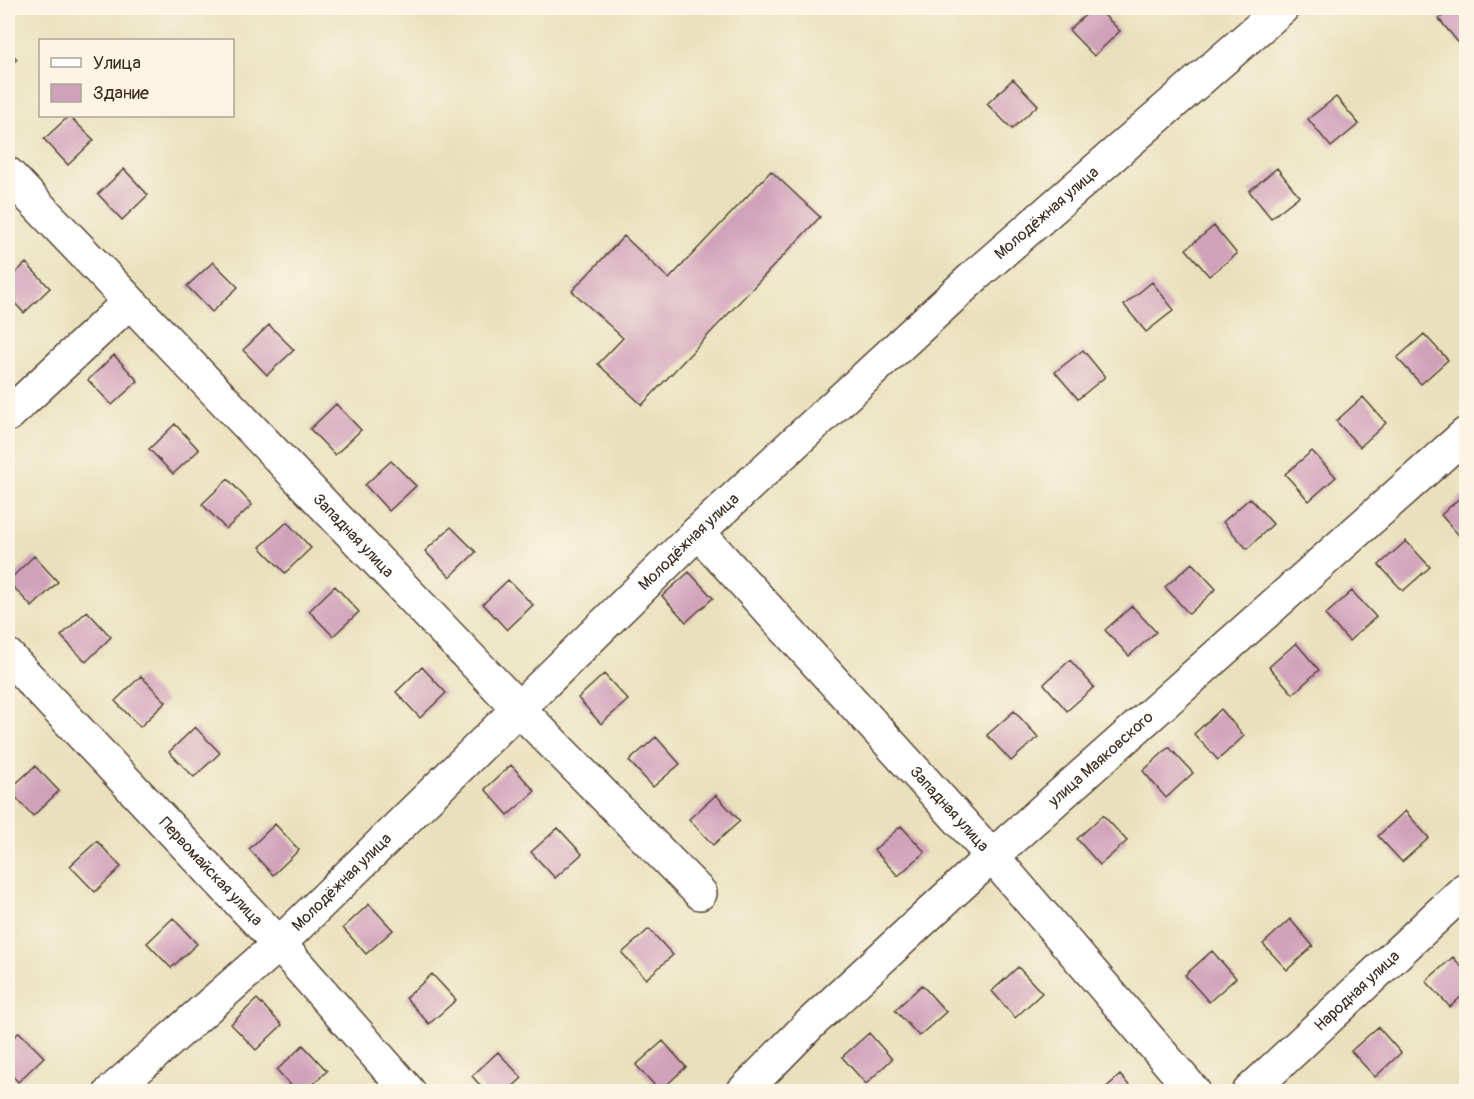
<svg xmlns="http://www.w3.org/2000/svg" width="1474" height="1099" font-family="Pangolin,sans-serif">
	<style>
		.building { fill: #d0a2ba }
		.lines { fill: none; stroke-linecap: round; stroke-linejoin: round }
		.minor-casing { stroke: #554536; stroke-width: 36 }
		.minor { stroke: #fff; stroke-width: 33 }
		.labels { text-anchor: middle; dominant-baseline: central; stroke-width: 4.5; stroke-linejoin: round; paint-order: stroke }
		.street-label { font-size: 16px; fill: #3b2a1e; stroke: #fcf5e5 }
	</style>
	<rect width="100%" height="100%" fill="#fcf5e5"/>
	<filter id="ink" filterUnits="userSpaceOnUse"><feTurbulence type="fractalNoise" baseFrequency=".0167" numOctaves="2"/><feDisplacementMap in="SourceGraphic" scale="12" xChannelSelector="R" yChannelSelector="G"/><feConvolveMatrix kernelMatrix="1 2 1 2 8 2 1 2 1" color-interpolation-filters="sRGB"/></filter>
	<filter id="wash" filterUnits="userSpaceOnUse"><feTurbulence type="fractalNoise" baseFrequency=".008" numOctaves="4" result="noise"/><feDisplacementMap in="SourceGraphic" scale="24" xChannelSelector="R" yChannelSelector="G"/><feGaussianBlur stdDeviation="1.35" result="paint"/><feColorMatrix in="noise" values="0 0 0 0 0 0 0 0 0 0 0 0 0 0 0 0 0 1.4 0 .05"/><feComposite in="paint" operator="in"/></filter>
	<g filter="url(#wash)">
		<rect width="100%" height="100%" fill="#e9e1bd"/>
		<g id="blocks">
			<path class="building" d="M1093,8H1097L1120,31L1094,56L1069,30Z
				M1453,8H1466V42L1461,46L1439,19Z
				M8,50L17,59L8,68Z
				M1013,79L1038,105L1012,129L987,104Z
				M1336,97L1359,124L1331,147L1308,119Z
				M69,116L94,140L68,165L44,139Z
				M1277,168L1299,196L1271,218L1249,191Z
				M124,169L148,195L122,220L98,194Z
				M771,171L820,217L642,405L598,364L623,338L572,291L624,236L669,279Z
				M1214,226L1237,254L1209,276L1186,249Z
				M213,262L238,287L212,312L187,286Z
				M26,263L50,288L24,313L8,296V280Z
				M1152,282L1174,310L1146,332L1124,305Z
				M269,325L294,350L267,375L243,350Z
				M1424,334L1448,360L1421,384L1397,358Z
				M1083,350L1105,377L1078,399L1055,372Z
				M114,355L138,381L112,405L88,380Z
				M1363,397L1386,423L1360,447L1336,421Z
				M336,404L361,430L335,455L310,429Z
				M175,424L199,450L173,474L149,449Z
				M1312,451L1336,477L1309,501L1285,474Z
				M391,461L416,486L389,511L365,485Z
				M228,479L252,505L226,529L202,504Z
				M1466,492V539L1464,541L1441,515Z
				M1250,498L1273,524L1247,549L1223,522Z
				M287,522L311,548L285,573L260,547Z
				M451,527L476,552L450,577L425,551Z
				M1406,541L1430,567L1403,591L1379,565Z
				M34,556L58,582L32,607L8,581Z
				M1192,563L1216,589L1189,614L1165,587Z
				M689,572L713,598L686,622L662,596Z
				M508,580L533,605L507,630L483,604Z
				M335,586L359,612L333,636L309,611Z
				M1352,591L1376,617L1349,641L1325,615Z
				M1132,606L1156,632L1129,656L1105,630Z
				M87,611L111,637L86,662L61,636Z
				M1296,643L1319,670L1293,694L1269,667Z
				M1070,660L1094,687L1067,711L1044,684Z
				M422,667L446,693L420,718L396,692Z
				M604,674L628,700L601,724L578,698Z
				M141,676L166,702L140,727L115,701Z
				M1221,709L1244,736L1218,760L1194,734Z
				M1014,711L1038,737L1011,761L987,735Z
				M195,727L220,753L194,777L169,752Z
				M656,737L680,764L653,787L629,761Z
				M1169,747L1193,773L1166,798L1143,771Z
				M511,765L535,791L508,815L485,789Z
				M35,766L59,791L33,816L9,790Z
				M716,795L740,821L713,845L689,819Z
				M1405,811L1429,838L1402,862L1378,836Z
				M1103,815L1127,841L1100,865L1077,839Z
				M275,824L299,850L273,875L249,849Z
				M901,826L925,852L898,876L874,850Z
				M558,828L582,854L555,878L531,852Z
				M97,841L121,867L95,892L70,866Z
				M369,904L393,930L366,954L343,928Z
				M173,918L197,944L171,968L147,943Z
				M1290,919L1313,946L1287,970L1263,944Z
				M649,929L673,955L646,979L622,953Z
				M1212,951L1236,978L1209,1002L1185,975Z
				M1453,957L1466,972V992L1450,1007L1426,981Z
				M1018,967L1042,993L1015,1018L992,991Z
				M432,974L456,1000L429,1024L406,998Z
				M922,985L946,1012L919,1036L895,1010Z
				M257,999L282,1025L256,1050L231,1024Z
				M1378,1027L1401,1053L1375,1077L1351,1051Z
				M19,1032L44,1057L18,1082L8,1071V1043Z
				M869,1033L892,1059L866,1084L842,1057Z
				M663,1041L686,1067L660,1091L636,1065Z
				M303,1045L327,1071L305,1092H297L277,1070Z
				M498,1052L522,1078L507,1092H486L472,1076Z
				M1120,1075L1135,1092H1101Z"/>
		</g>
	</g>
	<g filter="url(#ink)">
		<use href="#blocks" fill-opacity="0" stroke="#554536" stroke-width="1.5"/>
		<g class="lines">
			<g class="minor-casing">
				<g id="minor">
					<path id="s1" d="M8,174L517,707L700,893"/>
					<path d="M8,415L129,302"/>
					<path id="s2" d="M698,532L992,856L1194,1092"/>
					<path id="s3" d="M8,656L279,944L409,1092"/>
					<path id="s4" d="M111,1092L279,944L698,532L978,273L1282,8"/>
					<path id="s5" d="M743,1092L810,1024L992,856L1466,434"/>
					<path id="s6" d="M1249,1092L1466,889"/>
				</g>
			</g>
			<use href="#minor" class="minor"/>
		</g>
	</g>
	<g class="labels">
		<g class="street-label">
			<text stroke="none"><textPath href="#s4" startOffset="1284">Молодёжная улица</textPath></text>
			<text stroke="none"><textPath href="#s1" startOffset="500">Западная улица</textPath></text>
			<text stroke="none"><textPath href="#s4" startOffset="798">Молодёжная улица</textPath></text>
			<text stroke="none"><textPath href="#s5" startOffset="489">улица Маяковского</textPath></text>
			<text stroke="none"><textPath href="#s2" startOffset="374">Западная улица</textPath></text>
			<text stroke="none"><textPath href="#s3" startOffset="296">Первомайская улица</textPath></text>
			<text stroke="none"><textPath href="#s4" startOffset="312">Молодёжная улица</textPath></text>
			<text stroke="none"><textPath href="#s6" startOffset="148">Народная улица</textPath></text>
		</g>
	</g>
	<rect width="1474" height="1099" fill="none" stroke="#fcf5e5" stroke-width="30"/>
	<rect x="39" y="39" width="195" height="78" fill="#fcf5e5" stroke="#afa495" stroke-width="1.5"/>
	<rect x="51" y="58" width="30" height="9" fill="#ffffff" stroke="#afa495" stroke-width="1.5"/>
	<text x="93" y="69" font-size="18" fill="#3b2a1e">Улица</text>
	<rect x="51" y="84" width="30" height="18" fill="#d0a2ba" stroke="#afa495" stroke-width="1.5"/>
	<text x="93" y="99" font-size="18" fill="#3b2a1e">Здание</text>
</svg>
